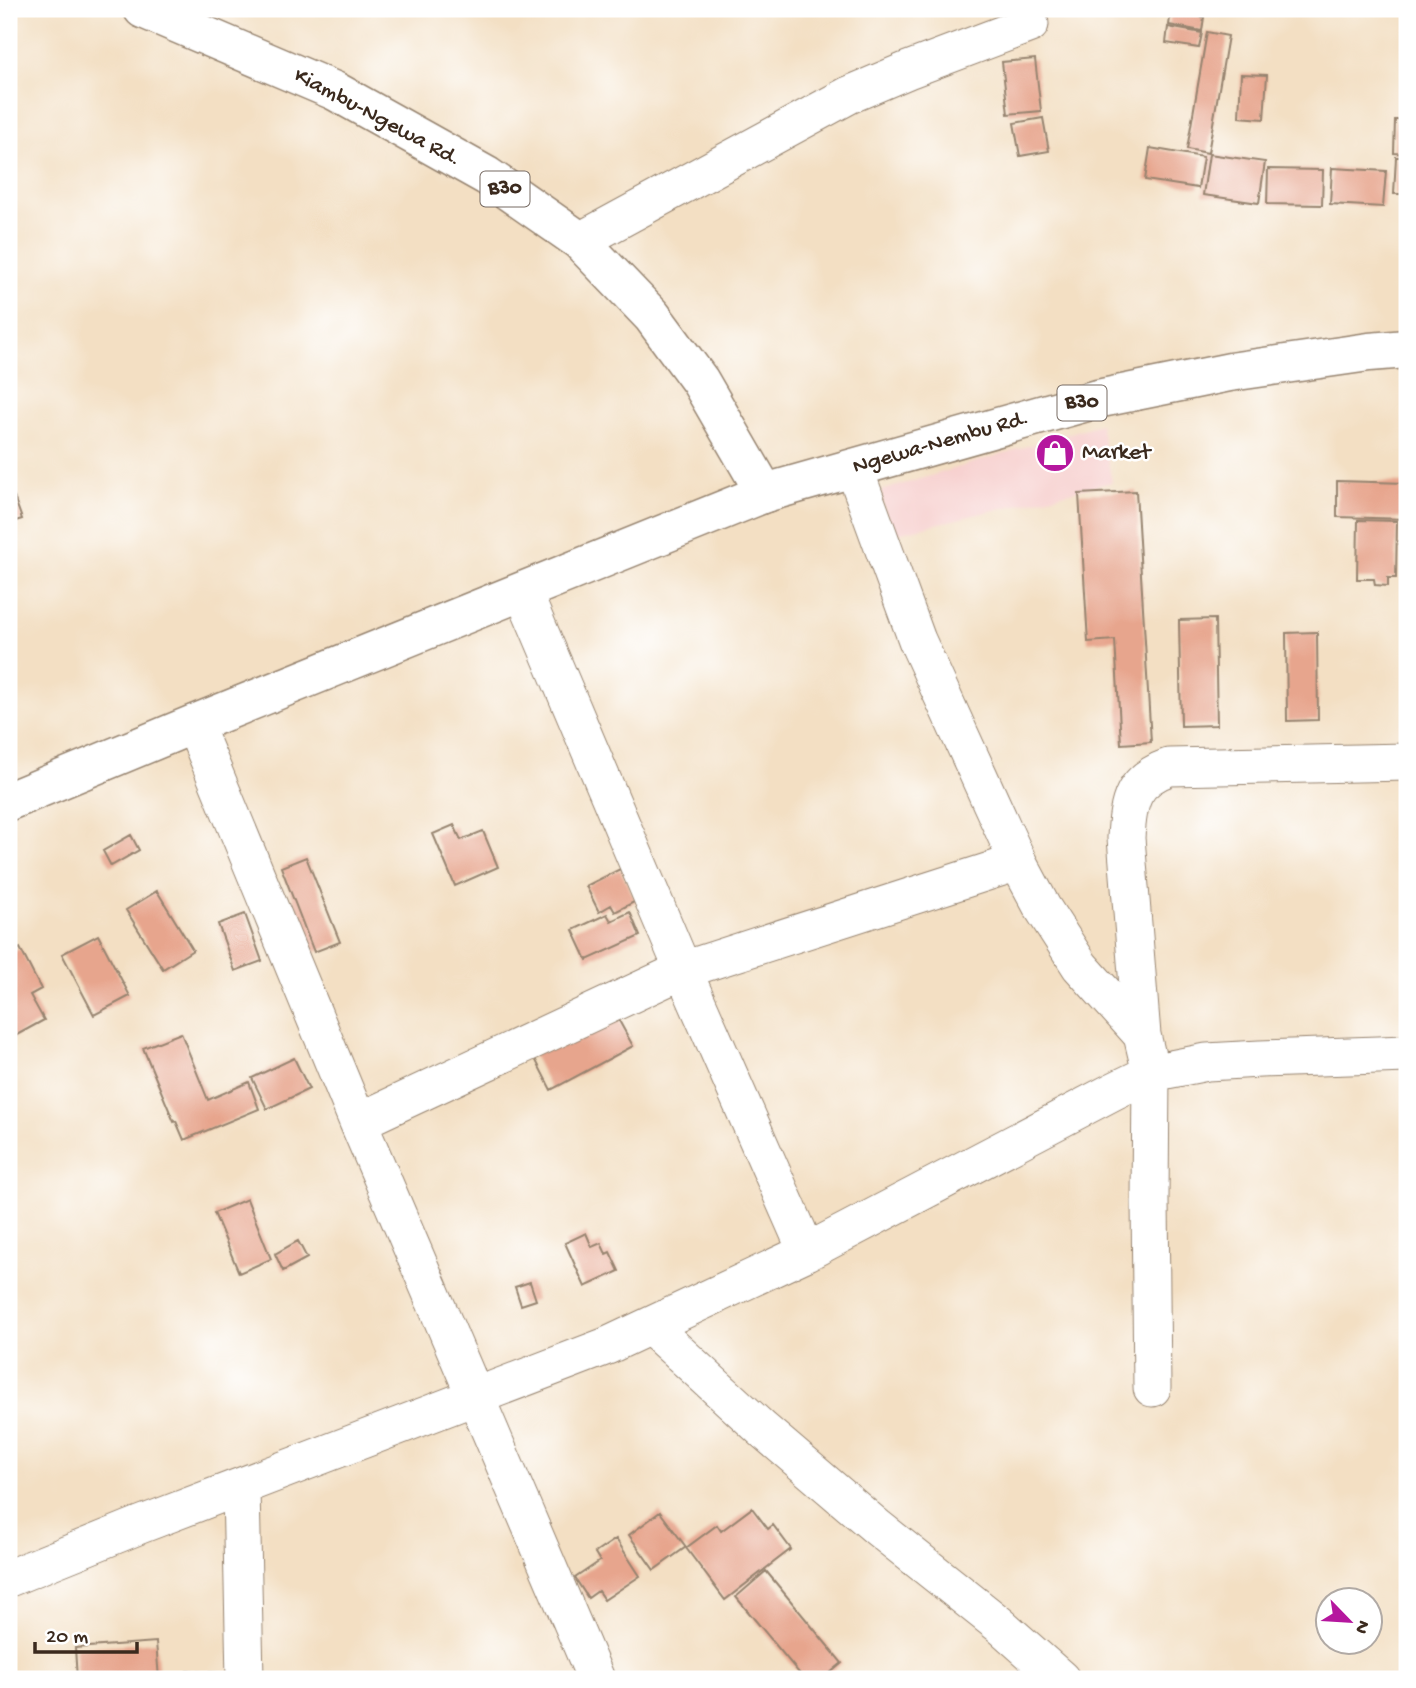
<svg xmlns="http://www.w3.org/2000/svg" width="1416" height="1688" font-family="'Gochi Hand',sans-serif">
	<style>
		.built { fill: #f7d0cf }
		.building { fill: #e7a58d }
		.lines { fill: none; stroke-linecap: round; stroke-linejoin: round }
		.minor-casing { stroke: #978470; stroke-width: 39 }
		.major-casing { stroke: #978470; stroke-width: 41 }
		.highway-casing { stroke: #978470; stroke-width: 41 }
		.minor { stroke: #fff; stroke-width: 37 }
		.major { stroke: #fff; stroke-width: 38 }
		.highway { stroke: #fff; stroke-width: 38 }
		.labels { text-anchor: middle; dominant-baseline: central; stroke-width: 5; stroke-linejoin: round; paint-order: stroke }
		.shield { fill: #fff; stroke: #766a62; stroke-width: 2 }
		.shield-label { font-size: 21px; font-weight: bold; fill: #3b2a1e }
		.street-label { font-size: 23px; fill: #3b2a1e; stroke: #fff }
		.poi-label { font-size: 23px; fill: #3b2a1e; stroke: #fff; text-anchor: start }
	</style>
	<rect width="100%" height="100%" fill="#fff"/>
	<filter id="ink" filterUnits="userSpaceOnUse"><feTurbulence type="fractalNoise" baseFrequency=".0143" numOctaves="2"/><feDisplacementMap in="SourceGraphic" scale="14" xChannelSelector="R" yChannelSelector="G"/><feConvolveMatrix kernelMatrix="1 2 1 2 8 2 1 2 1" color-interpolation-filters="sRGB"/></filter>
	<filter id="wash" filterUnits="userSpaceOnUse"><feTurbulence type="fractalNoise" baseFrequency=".00686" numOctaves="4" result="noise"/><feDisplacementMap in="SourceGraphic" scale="28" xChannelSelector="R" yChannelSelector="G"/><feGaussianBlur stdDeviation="1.57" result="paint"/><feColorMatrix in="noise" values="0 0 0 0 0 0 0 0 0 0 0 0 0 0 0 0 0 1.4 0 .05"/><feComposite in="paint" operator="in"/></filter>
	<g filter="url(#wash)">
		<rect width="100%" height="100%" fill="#f3dfc3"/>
		<path class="built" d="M1100,424L1112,482L890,535L881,491Z"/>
		<g id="blocks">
			<path class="building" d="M1179,9H1206L1205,14L1179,10Z
				M1171,11L1204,17L1202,31L1169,25Z
				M1168,27L1202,33L1199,48L1166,43Z
				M1207,32L1228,36L1208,153L1187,149Z
				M1035,59L1041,111L1008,114L1002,62Z
				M1241,74L1267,75L1264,119L1239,117Z
				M1043,118L1049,151L1020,156L1014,123Z
				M1395,120H1407V154L1394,153Z
				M1150,148L1203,157L1198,188L1145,180Z
				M1209,154L1265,162L1259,203L1203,195Z
				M1396,157H1407V194H1394Z
				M1332,168L1386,171L1383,207L1330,204Z
				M1268,169L1323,170L1322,205L1267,204Z
				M1337,481L1407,483V519L1337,517Z
				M9,483L22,519L9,523Z
				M1136,491L1151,742L1121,744L1115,640L1088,642L1079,494Z
				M1358,520L1397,521L1396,578H1388V586L1375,585L1374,579H1357Z
				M1405,525H1407V583L1404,582Z
				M1215,619L1217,725L1181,726L1179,620Z
				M1317,632L1318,720L1287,721L1286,633Z
				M454,825L461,840L483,831L498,867L455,886L433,834Z
				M131,835L139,850L111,866L103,851Z
				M306,857L340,942L314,952L281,867Z
				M620,869L636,901L615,912L611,905L599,912L586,886Z
				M157,891L193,950L163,969L126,910Z
				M630,912L640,936L587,960L573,930L607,914L611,921Z
				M245,914L262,961L235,971L218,924Z
				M98,935L130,996L94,1015L62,954Z
				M20,948L41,989L30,995L44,1020L13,1037L9,1029V954Z
				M611,1006L633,1046L551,1090L530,1049Z
				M181,1033L208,1100L249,1082L259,1109L184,1140L176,1121L174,1122L143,1048Z
				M294,1058L309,1089L267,1109L252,1078Z
				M247,1199L271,1259L239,1273L214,1213Z
				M586,1233L592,1247L601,1243L606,1254L610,1252L619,1271L585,1287L565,1243Z
				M298,1241L307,1258L283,1271L275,1254Z
				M530,1282L536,1300L521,1305L515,1287Z
				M752,1508L768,1529L773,1525L791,1549L725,1600L686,1548L717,1525L721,1531Z
				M660,1512L686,1547L654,1570L629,1535Z
				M616,1539L640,1576L604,1600L598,1591L588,1598L575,1578L600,1561L595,1553Z
				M766,1571L842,1663L823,1679H804L736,1597Z
				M156,1642L159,1679H77L75,1648Z
				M187,1671L217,1673L216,1679H186Z"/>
		</g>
	</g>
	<g filter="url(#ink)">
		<use href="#blocks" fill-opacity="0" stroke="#978470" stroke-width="2"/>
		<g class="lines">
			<g class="minor-casing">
				<path id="minor" d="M580,241L849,95L908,70L1030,24
					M854,468L917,640L1018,862L1042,907L1080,966L1142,1035
					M523,592L683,970L807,1252
					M194,724L358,1122L596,1679
					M358,1122L683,970L1018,862
					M650,1326L762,1429L878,1528L1000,1625L1061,1679
					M1152,1388L1150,1200L1151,1073L1142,1035L1126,838C1128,802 1132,780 1169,767L1407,762
					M241,1488L245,1679
					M9,1578L140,1525L607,1346L807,1252L1114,1091L1151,1073L1207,1062L1260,1059L1407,1054"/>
			</g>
			<g class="major-casing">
				<path id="major" d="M9,801L194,724L765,493"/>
			</g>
			<g class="highway-casing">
				<path id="highway" d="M143,9L335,91L487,176L580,241L652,316L700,381L765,493L1097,399L1230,372L1369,352L1407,349"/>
			</g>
			<use href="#minor" class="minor"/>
			<use href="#major" class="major"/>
			<use href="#highway" class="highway"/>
		</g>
	</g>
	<defs>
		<g id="shop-disc" transform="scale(2.0125)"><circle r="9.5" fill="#b5179e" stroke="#fff"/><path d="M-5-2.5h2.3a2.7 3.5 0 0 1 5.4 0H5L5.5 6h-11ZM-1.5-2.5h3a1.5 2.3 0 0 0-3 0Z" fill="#fff"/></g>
	</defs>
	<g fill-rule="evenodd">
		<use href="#shop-disc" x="1055" y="453"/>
	</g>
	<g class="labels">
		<g class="shield">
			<rect x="480.5" y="171.5" width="49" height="35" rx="5"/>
			<rect x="1057.5" y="385.5" width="49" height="35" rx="5"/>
		</g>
		<g class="shield-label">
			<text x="505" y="189">B30</text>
			<text x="1082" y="403">B30</text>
		</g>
		<g class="street-label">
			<text transform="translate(377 118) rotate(28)">Kiambu-Ngewa Rd.</text>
			<text transform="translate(941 443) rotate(-16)">Ngewa-Nembu Rd.</text>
		</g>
		<g class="poi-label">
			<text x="1082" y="453">Market</text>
		</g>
	</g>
	<rect width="1416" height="1688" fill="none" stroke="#fff" stroke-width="35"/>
	<g transform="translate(1349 1621) rotate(115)"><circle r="33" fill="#ffffff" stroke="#b1aaa5" stroke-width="2"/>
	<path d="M0-5L12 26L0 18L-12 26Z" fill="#b5179e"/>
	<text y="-10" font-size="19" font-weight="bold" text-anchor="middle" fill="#3b2a1e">N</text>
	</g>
	<path d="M35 1642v10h102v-10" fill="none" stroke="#3b2a1e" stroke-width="3.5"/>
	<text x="46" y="1642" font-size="21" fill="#3b2a1e" stroke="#ffffff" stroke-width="5" paint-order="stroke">20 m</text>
</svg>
